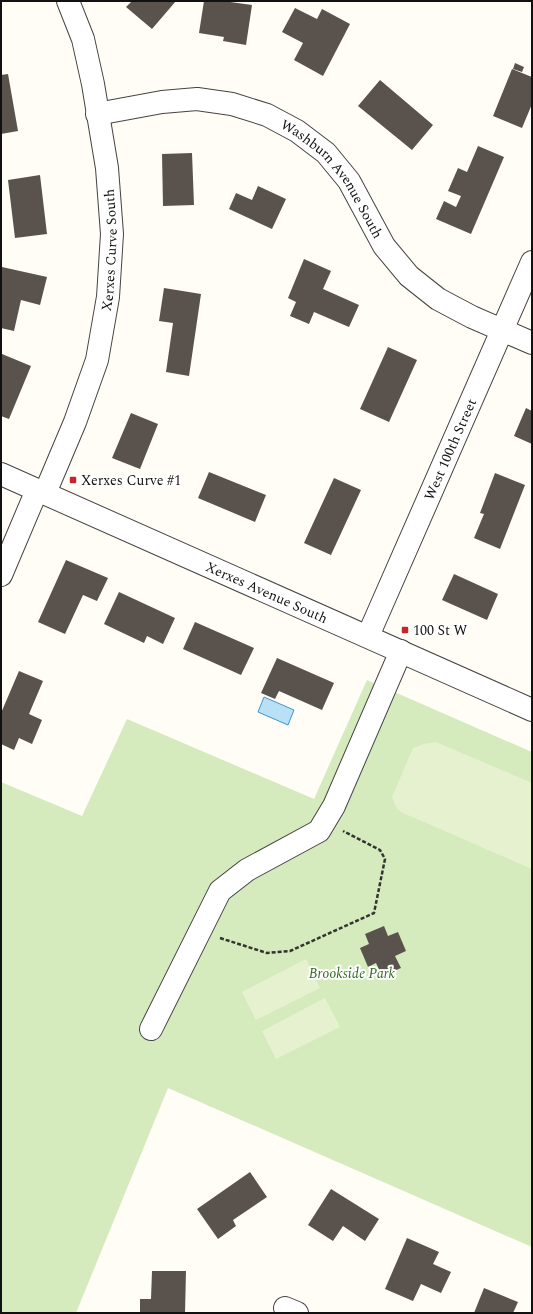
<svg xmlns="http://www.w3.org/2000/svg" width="533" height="1314" font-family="Spectral,serif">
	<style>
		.green { fill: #d5ebbd }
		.pitch { fill: #e6f2cf }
		.water { fill: #b9e0f7; stroke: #3f96cf }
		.building { fill: #5a524d }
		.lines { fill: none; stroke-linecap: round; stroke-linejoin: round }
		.minor-casing { stroke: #444; stroke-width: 24 }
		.path { stroke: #333; stroke-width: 2.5; stroke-dasharray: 4 2; stroke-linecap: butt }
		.minor { stroke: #fff; stroke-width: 22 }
		.poi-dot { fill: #c4262e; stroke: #fff; stroke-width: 1.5 }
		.labels { text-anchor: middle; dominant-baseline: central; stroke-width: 4; stroke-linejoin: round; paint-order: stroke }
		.street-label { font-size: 14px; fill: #111; stroke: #fff }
		.poi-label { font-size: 14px; fill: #111; stroke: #fff; text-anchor: start }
		.park-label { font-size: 14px; font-style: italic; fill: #2f6b1f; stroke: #fff }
	</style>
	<rect width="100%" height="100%" fill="#fffdf5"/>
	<path class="green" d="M367,680L532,752V1247L168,1088L76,1313H1V782L82,816L127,719L314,799Z"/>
	<path class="pitch" d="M436,742L532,783V869L401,812L396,807L392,797L413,748L424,744Z
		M306,959L320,988L256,1020L242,992Z
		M325,998L340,1027L276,1059L262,1031Z"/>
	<path class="water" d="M264,697L294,710L288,725L258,712Z"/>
	<path class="building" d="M132,1H176L152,29L126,7Z
		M204,1H223L252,5L246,45L223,41L224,37L199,33Z
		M295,8L317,19L322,9L350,24L323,76L294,60L303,43L282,32Z
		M515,63L524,67L522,72L513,69Z
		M512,69L532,77V104L522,128L493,116Z
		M8,74L18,131L1,134V75Z
		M380,80L433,125L412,150L358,106Z
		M478,146L504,157L471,234L436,219L444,201L456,207L461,196L448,191L458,168L467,172Z
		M192,153L194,205L163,206L162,154Z
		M40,175L47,234L15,238L8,180Z
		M258,186L286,199L272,229L229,209L236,193L252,200Z
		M304,259L331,271L323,289L359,305L349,327L314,312L309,324L290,316L296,302L288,298Z
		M2,267L47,277L40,305L21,300L14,331L1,328V271Z
		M164,288L201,294L189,376L166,372L173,323L159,321Z
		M388,347L417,360L389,422L360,409Z
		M2,354L31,366L9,419L1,416V357Z
		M526,408L532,411V444L514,436Z
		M131,413L158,424L140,469L112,458Z
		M209,472L266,495L255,522L198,498Z
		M495,473L525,485L500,549L474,538L484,514L480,513Z
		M334,478L361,490L331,555L304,543Z
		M66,560L108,578L97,601L83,595L65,634L38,622Z
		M454,574L498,594L487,620L442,600Z
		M119,592L175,618L163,644L147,636L144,643L104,624Z
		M195,622L254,648L241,675L183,649Z
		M277,658L334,683L322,710L279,691L275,699L261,693Z
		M19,671L43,681L29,714L42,720L32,744L19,738L14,750L1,744V713Z
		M384,926L388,936L398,932L406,951L395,956L401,968L382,976L376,963L368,967L360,948L369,944L365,934Z
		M250,1172L267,1197L233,1220L236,1226L218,1239L197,1209Z
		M331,1189L379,1219L365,1241L343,1226L333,1241L308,1225Z
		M407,1238L439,1252L433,1264L451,1272L441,1293L421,1284L413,1301L385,1289Z
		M152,1271H186L185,1313H140V1299H151Z
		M484,1288L518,1302L513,1313H474Z"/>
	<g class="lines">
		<g class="minor-casing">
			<g id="minor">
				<path id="s1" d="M97,114L162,102L197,99L232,104L267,115L297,131L326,153L349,181L384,246L409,276L438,299L472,317L532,343"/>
				<path id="s2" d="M1,474L532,710"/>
				<path id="s3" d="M45,493L75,422L97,360L108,297L112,234L107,168L93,84L83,39L68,1"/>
				<path d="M1,575L37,490"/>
				<path id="s4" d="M368,636L532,262"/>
				<path d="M151,1029L220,891L247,870L319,831L334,806L401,651"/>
				<path d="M285,1308L297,1313"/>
			</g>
		</g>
		<path class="path" d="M220,938L267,953L290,951L374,913L385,859L380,850L343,831"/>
		<use href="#minor" class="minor"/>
	</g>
	<g class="poi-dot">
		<rect x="69" y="476" width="8" height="8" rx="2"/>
		<rect x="401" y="626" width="8" height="8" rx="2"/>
	</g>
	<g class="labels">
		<g class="street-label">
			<text stroke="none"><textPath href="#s1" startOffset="267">Washburn Avenue South</textPath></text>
			<text stroke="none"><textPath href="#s3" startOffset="254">Xerxes Curve South</textPath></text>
			<text stroke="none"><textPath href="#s4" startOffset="204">West 100th Street</textPath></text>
			<text stroke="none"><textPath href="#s2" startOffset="291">Xerxes Avenue South</textPath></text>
		</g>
		<g class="poi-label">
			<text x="81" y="480">Xerxes Curve #1</text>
			<text x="413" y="630">100 St W</text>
		</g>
		<g class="park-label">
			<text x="352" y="973">Brookside Park</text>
		</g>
	</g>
	<rect width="533" height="1314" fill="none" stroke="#111111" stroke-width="4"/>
</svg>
